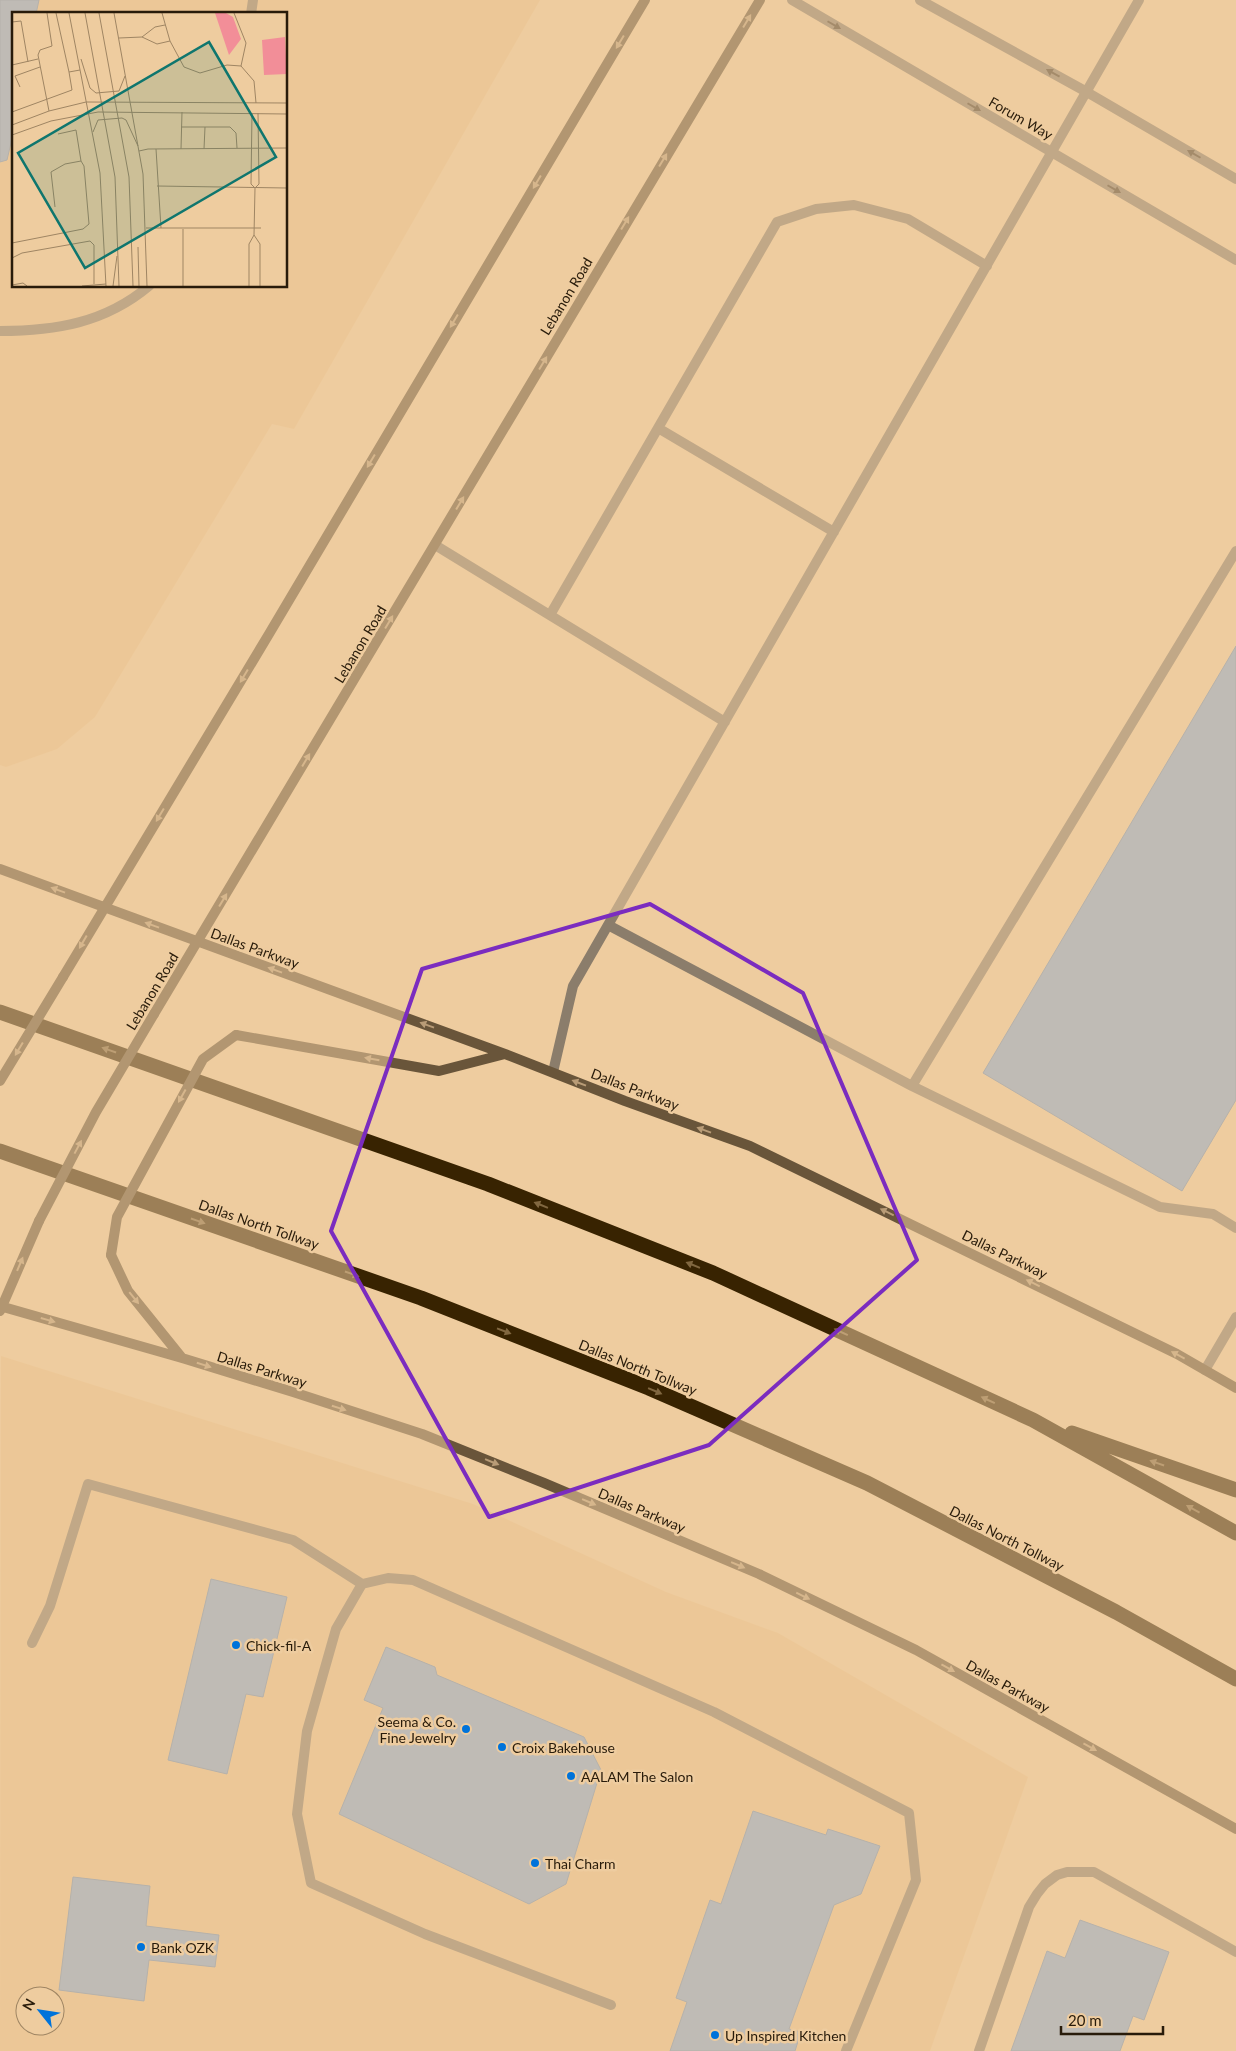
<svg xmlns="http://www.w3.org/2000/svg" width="1236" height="2051" font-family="Lato,sans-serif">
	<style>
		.built { fill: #e9c28f; fill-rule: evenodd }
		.building { fill: #86a7d0; stroke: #7191b9 }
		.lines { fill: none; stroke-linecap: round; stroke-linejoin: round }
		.service { stroke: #8b7d6b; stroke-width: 10 }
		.minor { stroke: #8b7d6b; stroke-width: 10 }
		.secondary { stroke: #69553a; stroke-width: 10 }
		.motorway { stroke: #382301; stroke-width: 15 }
		.secondary-bridge { stroke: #69553a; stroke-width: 10 }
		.oneway { fill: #b99c77 }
		.oneway2 { fill: #4b3d2c }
		.oneway3 { fill: #816740 }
		.marked { fill: none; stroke: #7b2cbf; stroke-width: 4; stroke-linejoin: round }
		.poi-dot { fill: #0073da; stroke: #eecc9f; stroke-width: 2 }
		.labels { text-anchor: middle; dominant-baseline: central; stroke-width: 5; stroke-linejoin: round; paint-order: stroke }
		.street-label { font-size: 14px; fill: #281b0a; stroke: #eecc9f }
		.poi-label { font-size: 14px; fill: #281b0a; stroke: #eecc9f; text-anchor: start }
		.inset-road { fill: none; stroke: #9f8563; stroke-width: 1 }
		.view { fill: #0f766e; fill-opacity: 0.15; stroke: #0f766e; stroke-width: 2.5 }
		.inset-edge { fill: none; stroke: #281b0a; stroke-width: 2.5 }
	</style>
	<rect width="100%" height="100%" fill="#eecc9f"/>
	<path class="built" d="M0,0H540L294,429L272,424L95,717L57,749L6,767L0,765ZM14,14H286V286H14Z
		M1,1356L473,1504L666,1592L778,1633L1028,1777L930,2051H0ZM25,1996H55V2026H25Z"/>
	<path class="building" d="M0,0H39L36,14H14V130L7,160L0,162Z
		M1236,646V1100L1182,1191L983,1073Z
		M211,1579L287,1597L263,1697L246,1694L227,1774L168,1760Z
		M386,1647L435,1667L437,1675L584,1737L601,1770L566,1884L529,1904L339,1814L383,1708L364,1700Z
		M753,1811L826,1835L828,1829L880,1846L861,1894L834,1905L789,2029L801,2032L795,2051H670L687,2002L676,1998L710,1900L721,1904Z
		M73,1877L150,1886L146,1926L219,1935L215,1967L149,1960L144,2001L59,1990Z
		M1080,1920L1169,1952L1144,2020L1133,2016L1120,2051H1011L1047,1951L1065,1958Z"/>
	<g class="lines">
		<path class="service" d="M251,14L253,0
			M0,331C55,331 105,323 149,286
			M658,428L834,532
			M435,545L725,722
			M550,615L777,222L816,209L854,205L908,219L987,266
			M608,925L912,1086L1160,1207L1213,1214L1236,1228
			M553,1072L573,986L1139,0
			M912,1086L1236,551
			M1205,1370L1236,1317
			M32,1643L50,1606L88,1484L293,1540L362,1584
			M611,2005L425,1934L311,1883L297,1814L307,1731L336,1629L362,1584L388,1578L413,1580L714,1712L909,1813L916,1880L846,2051
			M979,2051L1029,1907L1037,1894L1045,1884L1057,1875L1067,1872H1094L1236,1952"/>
		<path class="minor" d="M792,0L1236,260
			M920,0L1085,91L1236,179"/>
		<path class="secondary" d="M0,869L505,1054L625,1101L750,1146L1177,1354L1236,1388
			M63,977L269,634L645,0
			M154,1014L760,0
			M236,1035L439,1071L505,1054
			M111,1255L128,1291L182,1358
			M0,1306L182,1358L293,1392L422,1434L544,1483L759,1574L916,1650L1236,1829
			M0,1311L39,1221"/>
		<path class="motorway" d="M0,1012L488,1184L713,1273L1033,1420L1236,1533
			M0,1151L421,1298L649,1388L867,1483L1116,1612L1236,1679
			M1072,1433L1236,1490"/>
		<path class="secondary-bridge" d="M0,1081L63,977
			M39,1221L96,1112L154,1014
			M111,1255L117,1217L203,1059L236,1035"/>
	</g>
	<defs><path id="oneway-solid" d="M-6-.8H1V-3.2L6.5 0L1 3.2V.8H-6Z" transform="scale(1.25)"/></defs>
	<g class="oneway">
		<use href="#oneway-solid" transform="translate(747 21) rotate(-59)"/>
		<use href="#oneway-solid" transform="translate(620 42) rotate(121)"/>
		<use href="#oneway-solid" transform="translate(663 160) rotate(-59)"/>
		<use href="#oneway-solid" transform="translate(537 182) rotate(121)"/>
		<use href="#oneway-solid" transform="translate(625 223) rotate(-59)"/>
		<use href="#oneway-solid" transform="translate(454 321) rotate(121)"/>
		<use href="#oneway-solid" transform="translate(543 363) rotate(-59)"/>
		<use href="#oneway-solid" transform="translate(371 461) rotate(121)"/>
		<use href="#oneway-solid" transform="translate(460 503) rotate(-59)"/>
		<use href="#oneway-solid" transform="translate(389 622) rotate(-59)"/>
		<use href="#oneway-solid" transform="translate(244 676) rotate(121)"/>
		<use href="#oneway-solid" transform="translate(306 760) rotate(-59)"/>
		<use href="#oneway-solid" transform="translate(160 815) rotate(121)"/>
		<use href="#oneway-solid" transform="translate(58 890) rotate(-160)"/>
		<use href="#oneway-solid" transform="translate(223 900) rotate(-59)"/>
		<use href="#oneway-solid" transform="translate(152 925) rotate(-160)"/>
		<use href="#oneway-solid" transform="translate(83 942) rotate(120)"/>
		<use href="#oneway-solid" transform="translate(275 970) rotate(-160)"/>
		<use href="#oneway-solid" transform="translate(427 1025) rotate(-160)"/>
		<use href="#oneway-solid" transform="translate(19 1049) rotate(121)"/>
		<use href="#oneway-solid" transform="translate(372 1059) rotate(-170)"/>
		<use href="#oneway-solid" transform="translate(579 1083) rotate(-159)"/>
		<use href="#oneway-solid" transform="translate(182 1096) rotate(119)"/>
		<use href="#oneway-solid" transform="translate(704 1130) rotate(-160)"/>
		<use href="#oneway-solid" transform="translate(78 1147) rotate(-62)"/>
		<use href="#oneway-solid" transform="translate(887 1212) rotate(-154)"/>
		<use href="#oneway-solid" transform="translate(20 1264) rotate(-67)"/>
		<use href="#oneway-solid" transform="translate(1033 1283) rotate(-154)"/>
		<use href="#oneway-solid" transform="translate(134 1298) rotate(51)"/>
		<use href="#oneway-solid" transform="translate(48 1320) rotate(16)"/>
		<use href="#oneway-solid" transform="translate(1178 1355) rotate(-152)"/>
		<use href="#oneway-solid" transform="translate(204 1365) rotate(17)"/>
		<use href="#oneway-solid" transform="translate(339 1408) rotate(18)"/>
		<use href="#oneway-solid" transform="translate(492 1462) rotate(22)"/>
		<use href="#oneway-solid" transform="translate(589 1502) rotate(23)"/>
		<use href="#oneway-solid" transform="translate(738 1565) rotate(23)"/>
		<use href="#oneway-solid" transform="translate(803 1596) rotate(26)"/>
		<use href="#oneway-solid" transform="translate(948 1668) rotate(29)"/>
		<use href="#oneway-solid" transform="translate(1090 1747) rotate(29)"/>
	</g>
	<g class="oneway2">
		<use href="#oneway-solid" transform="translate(834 25) rotate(30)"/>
		<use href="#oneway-solid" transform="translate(1053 73) rotate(-151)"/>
		<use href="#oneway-solid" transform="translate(974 107) rotate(30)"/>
		<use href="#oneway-solid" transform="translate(1194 154) rotate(-150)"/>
		<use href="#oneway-solid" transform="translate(1114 189) rotate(30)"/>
	</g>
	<g class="oneway3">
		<use href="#oneway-solid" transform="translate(109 1050) rotate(-161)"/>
		<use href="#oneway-solid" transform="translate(541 1205) rotate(-158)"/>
		<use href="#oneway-solid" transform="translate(198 1221) rotate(19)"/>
		<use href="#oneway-solid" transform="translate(693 1265) rotate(-158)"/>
		<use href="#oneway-solid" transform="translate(352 1274) rotate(19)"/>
		<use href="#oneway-solid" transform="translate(504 1331) rotate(21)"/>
		<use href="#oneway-solid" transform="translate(841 1332) rotate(-155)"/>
		<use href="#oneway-solid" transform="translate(655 1391) rotate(23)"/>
		<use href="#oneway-solid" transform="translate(988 1400) rotate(-155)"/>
		<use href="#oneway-solid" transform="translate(1157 1463) rotate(-161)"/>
		<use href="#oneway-solid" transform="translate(1193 1509) rotate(-151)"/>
	</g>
	<path d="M0 0H1236V2051H0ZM650,904L803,993L917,1260L709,1445L489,1517L331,1231L422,969Z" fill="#eecc9f" fill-opacity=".55" fill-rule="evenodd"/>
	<path class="marked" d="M650,904L803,993L917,1260L709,1445L489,1517L331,1231L422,969Z"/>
	<g class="poi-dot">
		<circle cx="236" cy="1645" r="5"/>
		<circle cx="466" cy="1729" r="5"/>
		<circle cx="502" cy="1747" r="5"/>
		<circle cx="571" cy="1776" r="5"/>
		<circle cx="535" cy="1863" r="5"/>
		<circle cx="141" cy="1947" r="5"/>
		<circle cx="715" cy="2035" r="5"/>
	</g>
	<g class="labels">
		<g class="street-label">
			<text transform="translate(1021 118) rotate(30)">Forum Way</text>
			<text transform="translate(566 296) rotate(-59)">Lebanon Road</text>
			<text transform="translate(360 644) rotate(-59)">Lebanon Road</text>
			<text transform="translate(255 948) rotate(20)">Dallas Parkway</text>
			<text transform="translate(152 991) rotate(-59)">Lebanon Road</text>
			<text transform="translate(635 1089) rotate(21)">Dallas Parkway</text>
			<text transform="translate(259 1224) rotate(19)">Dallas North Tollway</text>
			<text transform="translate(1005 1254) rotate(26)">Dallas Parkway</text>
			<text transform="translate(638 1367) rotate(22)">Dallas North Tollway</text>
			<text transform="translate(262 1369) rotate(17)">Dallas Parkway</text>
			<text transform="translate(642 1510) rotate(23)">Dallas Parkway</text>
			<text transform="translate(1007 1538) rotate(27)">Dallas North Tollway</text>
			<text transform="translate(1008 1686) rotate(29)">Dallas Parkway</text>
		</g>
		<g class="poi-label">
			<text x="246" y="1645">Chick-fil-A</text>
			<text x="456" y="1721" text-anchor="end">Seema &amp; Co.<tspan x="456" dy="16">Fine Jewelry</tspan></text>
			<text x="512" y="1747">Croix Bakehouse</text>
			<text x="581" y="1776">AALAM The Salon</text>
			<text x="545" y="1863">Thai Charm</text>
			<text x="151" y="1947">Bank OZK</text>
			<text x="725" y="2035">Up Inspired Kitchen</text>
		</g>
	</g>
	<g transform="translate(12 12)">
		<rect width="275" height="275" fill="#eecc9f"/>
		<path d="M203,1H214L221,5L229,27L217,43ZM273,25L275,62L252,63L250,28Z" fill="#f28e98"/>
		<path class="inset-road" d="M35,1L40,34L28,38L26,43L37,99M44,1L57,60M57,1L88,161L94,274M73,1L103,165L107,274M87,1L117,165L121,274M102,1L131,162L135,274M150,1L158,29L172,55L188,61L215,53L229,54L242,69L244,91M222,1L234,31L229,54M0,10L9,9L16,50M130,25L143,15L153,13M107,26L130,25L145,32L158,29M69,47L78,76L84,81L107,79L113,64M0,53L26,47M8,75L3,64L28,55M0,100L60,78L57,60L68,58M240,101L239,172L243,176L247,172L246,101M0,113L37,99L74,90L275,91M169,115H218L224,121L225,136M81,120L86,108L110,106L114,108L126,134M46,122L64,118L69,149M0,123L39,109L86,100L275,102M144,137L149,216M169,137L170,100M192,137L193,115M127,139L136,137L275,136M145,174L275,176M134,216H249M171,217V274M242,223L248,232V274M0,231L71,217L77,212L72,154L69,149L53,152L39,160L43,195M126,235L127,274M0,246L10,241L78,229L82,233V272M0,273L11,271L15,274M70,274L94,272M101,274L105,244M237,274V232L242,223L243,176"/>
		<path class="view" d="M197,30L264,145L73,256L6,141Z"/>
		<rect width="275" height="275" class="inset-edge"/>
	</g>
	<g transform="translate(40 2011) rotate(300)"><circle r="24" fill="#eecc9f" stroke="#9f8563"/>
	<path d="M0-4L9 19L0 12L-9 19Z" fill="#0073da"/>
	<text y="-8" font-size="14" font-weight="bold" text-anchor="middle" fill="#281b0a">N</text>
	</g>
	<path d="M1061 2026v8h102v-8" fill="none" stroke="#281b0a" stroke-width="2.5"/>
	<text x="1068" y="2026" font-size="15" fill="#281b0a" stroke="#eecc9f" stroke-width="4" paint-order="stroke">20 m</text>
</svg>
